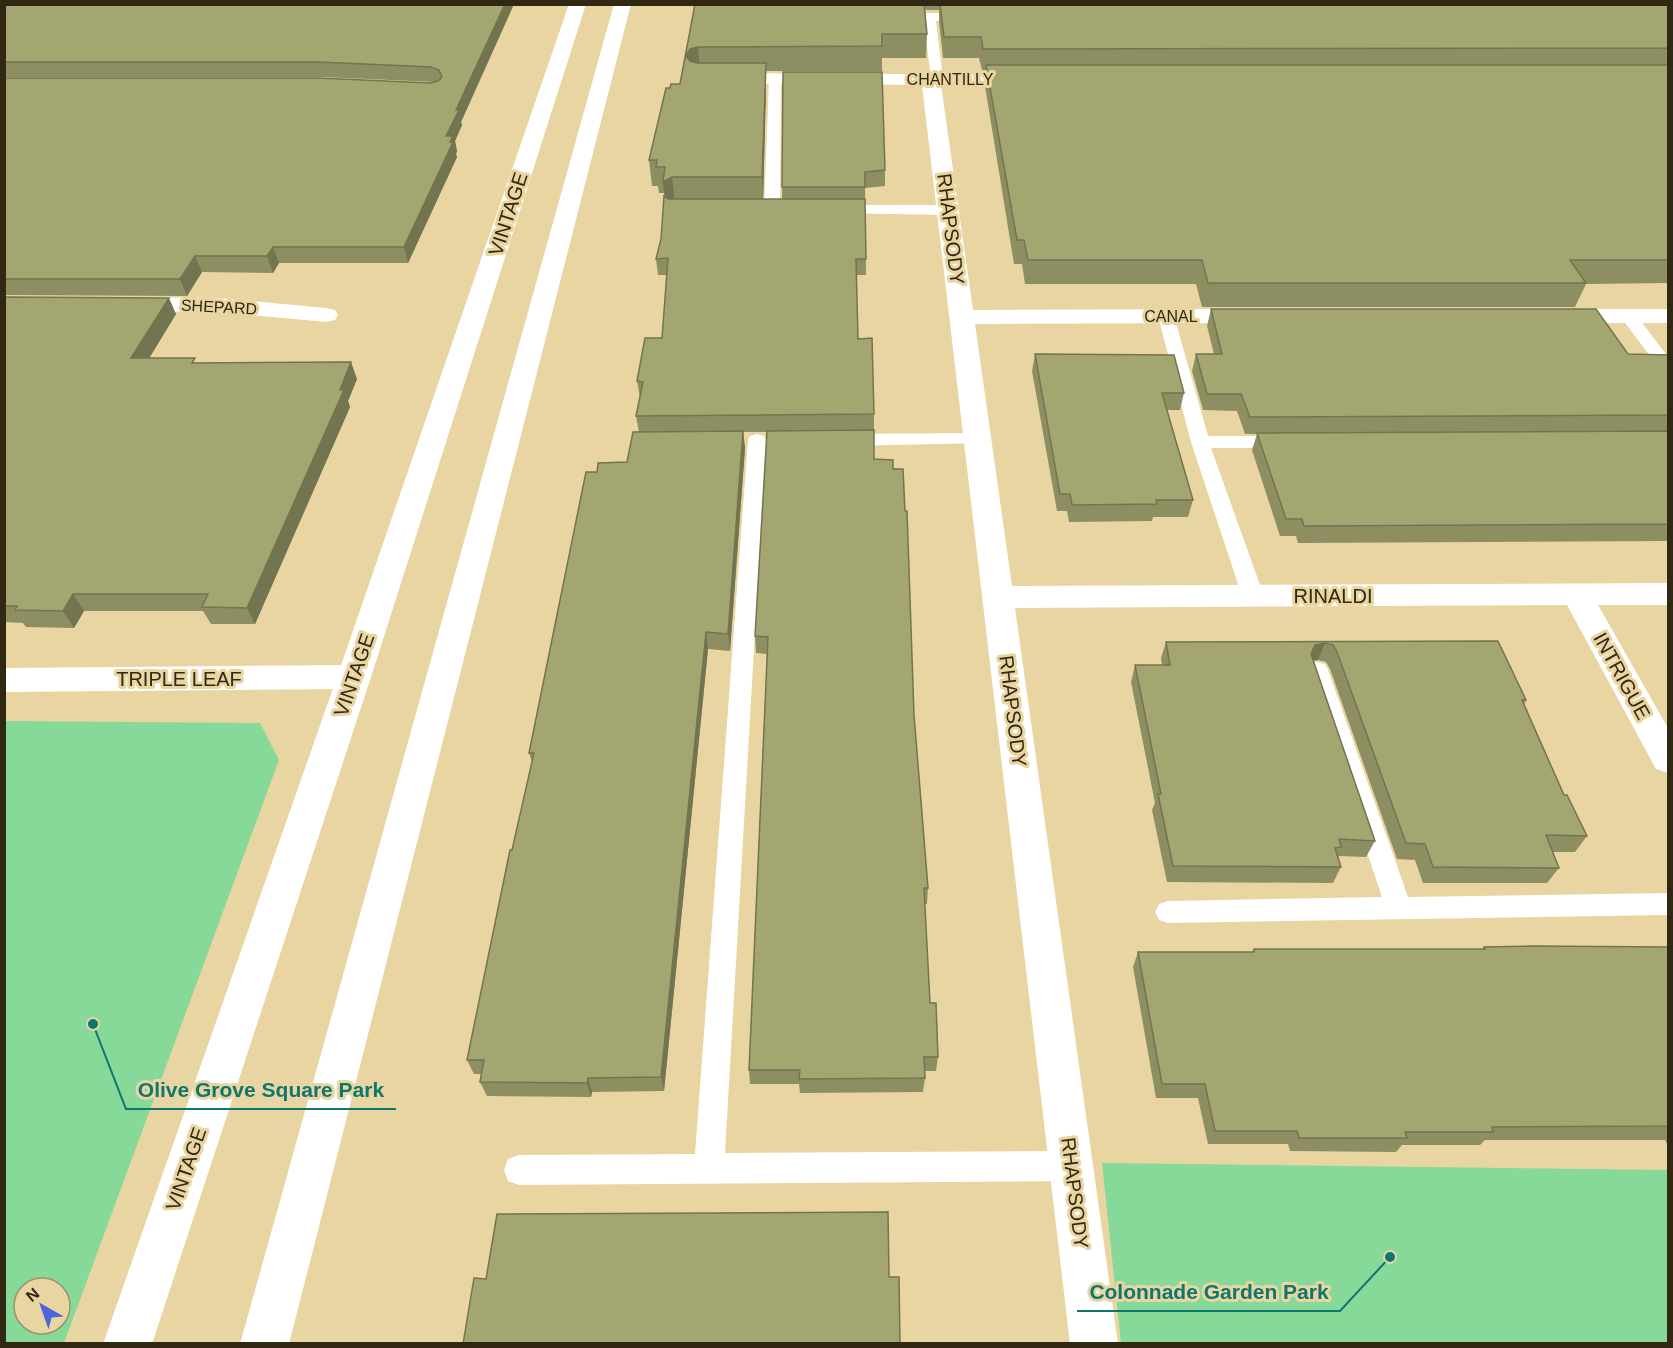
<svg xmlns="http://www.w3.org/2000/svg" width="1673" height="1348" font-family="Helvetica,sans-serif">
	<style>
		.green { fill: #87d999; fill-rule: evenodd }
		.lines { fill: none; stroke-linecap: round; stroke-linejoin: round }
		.service { fill: #fff; fill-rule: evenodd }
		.minor { fill: #fff; fill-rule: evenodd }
		.tertiary { fill: #fff; fill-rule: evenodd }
		.wall { fill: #8d8f62 }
		.shaded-wall { fill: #737450 }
		.building { fill: #a4a672; stroke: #737450; stroke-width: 1.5 }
		.labels { text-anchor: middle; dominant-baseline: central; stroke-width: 6; stroke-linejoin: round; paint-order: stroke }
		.far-street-label { font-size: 16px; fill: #302813; stroke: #e9d5a1 }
		.street-label { font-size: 20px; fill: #302813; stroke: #e9d5a1 }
		.leader { fill: none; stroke: #0f766e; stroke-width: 2 }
		.callout-dot { fill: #0f766e; stroke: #e9d5a1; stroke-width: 2 }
		.callout-label { font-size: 21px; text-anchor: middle; font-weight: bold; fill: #0f766e; stroke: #e9d5a1; stroke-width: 6; stroke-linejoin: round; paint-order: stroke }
	</style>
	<rect width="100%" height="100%" fill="#e9d5a1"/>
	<path class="green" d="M5,721L260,723L279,760L64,1343H5ZM24,1288H60V1324H24Z
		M1102,1163L1668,1170V1343H1121Z"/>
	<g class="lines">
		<path class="service" d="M895,13H970L976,17L970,21H936L943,79L942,82H932L931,79L924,21L891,20L889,17Z
			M775,75L781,79L780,210L772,215L764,210L769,79Z
			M836,205H949L957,210L949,215L831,213L828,210L831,207Z
			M1166,311L1174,316L1208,436H1285L1292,438L1294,442L1292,446L1285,448H1211L1264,596L1261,601L1253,603L1245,601L1242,596L1191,442L1158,316Z
			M1628,311L1634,312L1668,357V373L1662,372L1620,316Z
			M977,433L984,435L986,439L984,443L845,446L838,444L836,440L838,436L845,434Z
			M757,434L764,436L766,440L725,1153L1071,1151L1082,1155L1086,1166L1082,1177L1071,1181L519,1185L508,1181L504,1170L508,1159L519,1155L695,1154L748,440L750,436Z
			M1317,662L1325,664L1328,670L1408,897L1668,893V915L1168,923L1159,920L1155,912L1159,904L1168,901L1382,897L1306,670L1309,664Z"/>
		<path class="minor" d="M723,73L1038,75L1041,79L1038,83L1031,85H941L973,310L1254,309L1263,311L1266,316L1263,321L1254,323L975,324L1012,586L1668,583V605H1598L1668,728V773L1656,769L1567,605L1015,608L1118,1344H1070L922,85L716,83L713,79L716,75Z
			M127,297L219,298L326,308L335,310L338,315L335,320L326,322L219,312L127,311L118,309L115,304L118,299Z
			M1555,309H1668V323H1555L1546,321L1543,316L1546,311Z
			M354,665L366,668L371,677L366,686L354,689L4,692V668Z"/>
		<path class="tertiary" d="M569,4H586L371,677L152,1344H103L337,677Z
			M614,4H631L289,1344H240Z"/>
	</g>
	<path class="wall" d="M4,4H514L461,122L462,125L455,141L457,151L456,154L457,157L408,263H279L273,273L202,272L187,296L4,295V78L430,83L435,82L323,77H4Z
		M695,4H1668V283L1586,284L1575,307H1202L1196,284H1025L1022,264H1014L985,86L986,70H982L979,58H943L939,22V10H925L927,34L926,58H882V71H766V87L763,199H782L783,72L885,170V186L865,188L866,275H856L858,339L874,414V459L914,715L928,888L927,904H924L930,1003L938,1057L936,1071H924L925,1078L923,1092L800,1093L799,1084H750L749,1070L767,654L756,653L755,636L767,432H743L745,448L730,651L708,649L664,1091L592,1092L591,1097L487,1096L480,1082L481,1074H474L467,1060L532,762L529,753L597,472L627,462L639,432L636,416L640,398L637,381L662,338L667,275H658L656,259L661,239L665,197L664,193H659L658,186H652L649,160L670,88L680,84Z
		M4,297L176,314L149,358L357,379L348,401L350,407L255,624H211L203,611H84L74,628L26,627L23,623L4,622Z
		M1211,309L1628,354L1668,355V541L1298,543L1296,536H1280L1252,450L1257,434H1245L1237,411L1203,410L1192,371L1196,354H1214L1207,326Z
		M1035,354L1184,393L1180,410H1167L1193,500L1188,517H1153L1152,521L1069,522L1067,511H1057L1032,371Z
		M1498,641L1526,700L1524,705L1564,795L1587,836L1575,852H1553L1559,868L1547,883H1423L1415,860L1397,859L1330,669L1326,662L1318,660L1313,661L1375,841L1366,857L1338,856L1341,867L1333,883L1167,882L1152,810L1155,803L1131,682L1135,665H1162L1161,658L1166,642Z
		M1484,947H1668V1144H1667L1665,1140H1485L1480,1145H1402L1396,1152L1290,1151L1288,1144H1208L1198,1098H1156L1133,967L1138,952H1252L1254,949H1482Z"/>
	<path class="shaded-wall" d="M505,4H514L461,122L462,125L455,141L457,151L456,154L457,157L408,263L404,247L456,110Z
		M698,47L700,71L686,56L690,49Z
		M766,63V87L763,203L762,177Z
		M672,177L675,203L666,208L663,182Z
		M273,247L279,263L273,273L267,256Z
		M195,256L202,272L187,296L180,279Z
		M169,298L176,314L139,375L131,358Z
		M351,362L357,379L348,401L350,407L255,624L247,608Z
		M743,431L745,448L730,651L728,634Z
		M73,594L84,611L74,628L63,611Z
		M706,632L708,649L664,1091L661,1077Z
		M1325,643L1318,660L1308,662L1311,654L1315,645Z
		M588,1078L592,1092L591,1097L587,1083Z"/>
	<path class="building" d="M4,4H505L456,110H459L446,136H453L450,142H453L404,247H273L267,256H195L180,279H4V78H319L430,83L438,81L442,77L439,70L431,67L319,62H4Z
		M695,4H924L927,34H882V46L698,47L690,49L686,56L690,61L697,63H766L762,177H672L663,182L665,167H656L657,160H649L666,88H670L671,84H680Z
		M940,4H1668V48L983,49L981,37H944Z
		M986,65H1668V260H1570L1586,283H1208L1202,260H1028L1024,240H1017Z
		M783,72H882L885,170L865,172V187H782Z
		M664,196L668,199H865L866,259H856L858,339L872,338L874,414L636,416L643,382L637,381L645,338H662L668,258L656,259L661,239Z
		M4,297L169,298L131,358H195L192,363L351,362L340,390H344L247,608L202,607L208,594H73L63,611L15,610L17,606H4Z
		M1211,309H1596L1628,354L1668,355V415L1250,417L1241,394H1207L1196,354H1222Z
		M1035,354L1174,355L1184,393H1162L1193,500H1156L1157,504L1072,505L1070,494H1060Z
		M874,430V459L893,460V469H903L905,511H907L914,715L928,888H924L930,1003H936L938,1057H924L925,1078L799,1079L800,1070H749L768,637L755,636L767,431Z
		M743,431L728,634L706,632L661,1077L588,1078L587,1083L480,1082L484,1060H467L510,850H512L534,753H529L586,472H597L598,463L627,462L633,432Z
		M1668,431V524L1304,526L1302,519H1286L1257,433Z
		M1498,641L1526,700H1522L1564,795H1567L1587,836L1546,835L1559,868L1433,867L1425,844L1406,843L1337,652L1333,645L1325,643L1315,645L1311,654L1375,841L1339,839L1341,847L1335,848L1341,867L1173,866L1158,794H1161L1135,665H1170L1166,642Z
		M1533,946L1668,947V1126L1492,1127L1493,1132H1405L1407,1138H1299L1297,1131H1215L1205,1084H1162L1138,952H1254V949H1485L1484,947Z
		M888,1212L889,1277H899L900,1344H463L474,1278L486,1279L497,1214Z"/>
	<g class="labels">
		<g class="far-street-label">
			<text x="950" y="79">CHANTILLY</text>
			<text transform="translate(219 307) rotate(3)">SHEPARD</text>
			<text x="1171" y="316">CANAL</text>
		</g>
		<g class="street-label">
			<text transform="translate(508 214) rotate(-72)">VINTAGE</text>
			<text transform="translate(951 229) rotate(83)">RHAPSODY</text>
			<text x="1333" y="596">RINALDI</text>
			<text transform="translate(354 675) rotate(-71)">VINTAGE</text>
			<text transform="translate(1622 676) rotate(61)">INTRIGUE</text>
			<text x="179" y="679">TRIPLE LEAF</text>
			<text transform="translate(1013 711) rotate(83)">RHAPSODY</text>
			<text transform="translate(186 1169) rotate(-71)">VINTAGE</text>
			<text transform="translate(1075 1193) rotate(83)">RHAPSODY</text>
		</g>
	</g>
	<path class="leader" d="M93 1024L126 1109H396M1390 1257L1340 1311H1077"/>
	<g class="callout-dot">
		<circle cx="93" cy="1024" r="6"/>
		<circle cx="1390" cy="1257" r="6"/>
	</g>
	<g class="callout-label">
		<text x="261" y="1097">Olive Grove Square Park</text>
		<text x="1209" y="1299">Colonnade Garden Park</text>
	</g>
	<rect width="1673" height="1348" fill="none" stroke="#302813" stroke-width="12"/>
	<g transform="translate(42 1306) rotate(320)"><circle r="28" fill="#e9d5a1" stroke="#9f9068" stroke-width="1.5"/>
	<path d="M0-4.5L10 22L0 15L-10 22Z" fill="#4b65da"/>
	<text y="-9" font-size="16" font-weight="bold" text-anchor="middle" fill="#302813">N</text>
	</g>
</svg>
